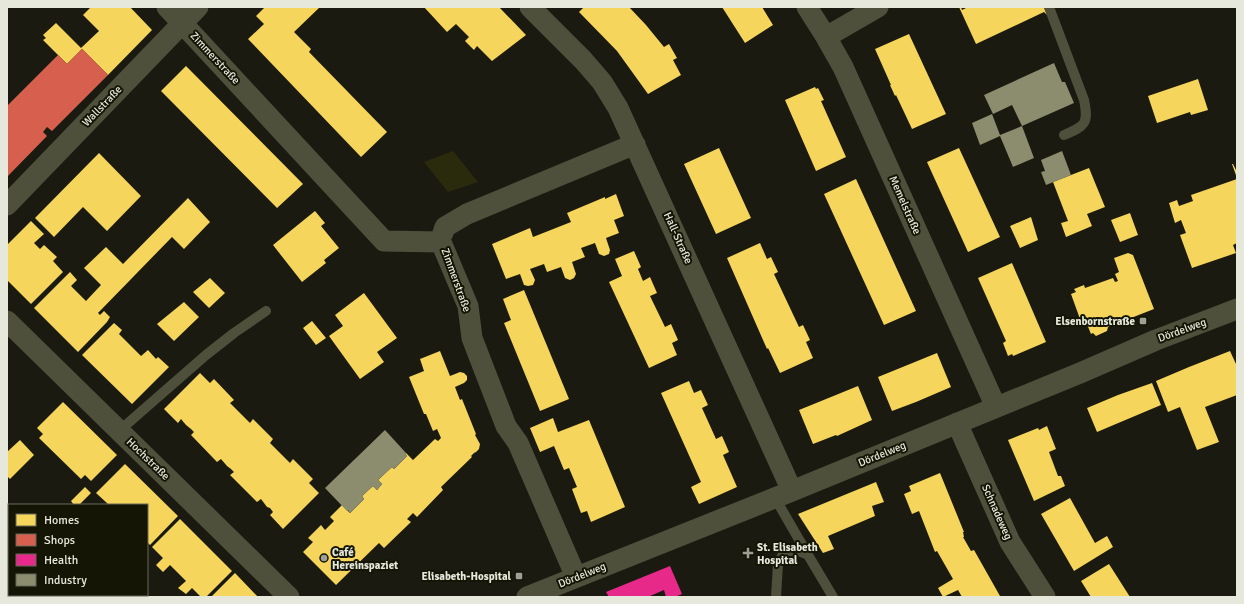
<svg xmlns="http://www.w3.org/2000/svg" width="1244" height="604" font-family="Signika,sans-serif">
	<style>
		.green { fill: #2a2b0c }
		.homes { fill: #f6d55c }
		.shops { fill: #d6604d }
		.health { fill: #e7298a }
		.industry { fill: #8c8c6e }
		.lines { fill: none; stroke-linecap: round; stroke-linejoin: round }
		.lane { stroke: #4f503c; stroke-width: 10 }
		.street { stroke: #4f503c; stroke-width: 21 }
		.poi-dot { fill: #9fa095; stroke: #141504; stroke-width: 1.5 }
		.labels { text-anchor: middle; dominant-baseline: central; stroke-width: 4; stroke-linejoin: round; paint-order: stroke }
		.street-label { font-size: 11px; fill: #e7e8dc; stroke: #141504 }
		.poi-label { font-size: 11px; font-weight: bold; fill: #e7e8dc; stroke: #141504; text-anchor: end }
	</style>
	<rect width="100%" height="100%" fill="#1a1a10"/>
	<path class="green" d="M453,151L478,182L448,192L424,162Z"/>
	<path class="homes" d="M91,7H130L152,30L108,75L82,49L67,64L43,40L46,38L43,35L56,23L81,48L99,31L83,15Z
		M265,7H320L294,32L311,49L309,52L387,132L361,157L248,39L264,24L256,16Z
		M424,7H499L526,35L492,61L477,46L474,50L465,41L469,37L456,24L447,32Z
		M584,7H629L646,25L664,47L669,44L677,58L673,60L681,75L648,94L617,51L579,12Z
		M722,7H762L773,25L745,43Z
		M959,7H961L962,10L968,7H1044L1047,15L1044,12L976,44Z
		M909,34L946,114L912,129L896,95L895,96L890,85H891L875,49Z
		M186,66L303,184L277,208L161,91Z
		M1198,79L1208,110L1191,115L1190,112L1157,123L1148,96Z
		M815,87L816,89L818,88L824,100L821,101L846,157L816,171L785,100Z
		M719,148L751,218L716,234L684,164Z
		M959,148L1000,237L968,252L927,162Z
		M99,153L141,196L107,231L83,207L54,237L35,218Z
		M1232,164H1233L1236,170H1237V178Z
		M1089,168L1105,207L1087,214L1092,226L1066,237L1061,223L1068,221L1053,182Z
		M856,179L916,311L884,325L824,194Z
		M1237,179V243L1233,245L1236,253L1192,268L1180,235L1186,233L1181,220L1175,223L1169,203L1177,200L1179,206L1193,201L1191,195Z
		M616,194L624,216L614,220L619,233L606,238L610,250L609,254L604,256L599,254L595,243L581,248L585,257L572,262L576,274L574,278L570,280L565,278L561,267L547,272L544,264L530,269L535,280L533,285L528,286L524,285L520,274L506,279L492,244L530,228L533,237L571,222L567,213L605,197V199Z
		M188,198L210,222L184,249L172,237L98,313L100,315L104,311L110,317L107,322L78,352L34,308L70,272L77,280L71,286L86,301L101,285L84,268L106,247L123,264Z
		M315,211L325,223L321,226L339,248L324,260L326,263L302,282L273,245Z
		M1130,213L1138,235L1120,242L1111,220Z
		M1031,217L1038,240L1020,248L1010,226Z
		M31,221L44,234L34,243L40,249L44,245L57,257L53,261L63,272L31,304L7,280V245Z
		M760,243L767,259L771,257L778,272L774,274L799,327L803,325L810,340L806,342L813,358L780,373L768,348L767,349L727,258Z
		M634,251L641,267L638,269L643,281L650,277L657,293L650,296L665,327L671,324L678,340L672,343L677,355L649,368L609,282L622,276L615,259Z
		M1128,253L1133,255L1154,309L1108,327L1107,331L1096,336L1093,333L1091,334L1084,317L1080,319L1071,294L1076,292L1074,289L1084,285L1085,288L1113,278L1115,282L1118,281L1115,274L1119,272L1114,258Z
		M1012,263L1046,342L1013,356L1012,354L1008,356L1003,343L1006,341L978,278Z
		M210,278L225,293L209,308L193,292Z
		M524,290L569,399L540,411L504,323L511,320L503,299Z
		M364,293L397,338L377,352L384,362L360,379L329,336L343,326L335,315Z
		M184,302L199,317L174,341L157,324Z
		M312,321L326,338L316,345L303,328Z
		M114,323L122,330L119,334L141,356L148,350L156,359L158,357L169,367L132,404L82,355Z
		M440,351L450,376L460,372L464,373L467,376V380L464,383L455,387L460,400L462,399L476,434L475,435L480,444L479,449L476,452L474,453L471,456L472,457L441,487L443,490L417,517L413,513L407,519L411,522L384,548L379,543L336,585L303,552L313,542L308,538L321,525L325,530L334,521L330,517L342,505L350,513L364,499L362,496L373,486L377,490L382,484L378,480L392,467L394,469L407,456L405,454L406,453L413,460L435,439L438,441L441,438L437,429L433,431L426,414H424L409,377L424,371L420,359Z
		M1230,351L1236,364H1237V395L1205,407L1219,442L1197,450L1180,407L1168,412L1156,381L1189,367Z
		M937,353L951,387L916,402L892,411L878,377Z
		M200,373L210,383L214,379L234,400L230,403L250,423L253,419L273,439L270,443L290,463L293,459L313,479L309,483L319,493L283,529L270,515L273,512L270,508L267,507L261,499L257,502L230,475L234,472L231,469L227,466L221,459L217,462L191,435L194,432L191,429L186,425L181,419L178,423L164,409Z
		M689,381L694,393L701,390L708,405L702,408L716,439L722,436L729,452L723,455L737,487L699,504L691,487L701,482L661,393Z
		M1152,383L1161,405L1097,432L1087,408L1118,395Z
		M858,386L872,420L837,436L836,435L813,444L799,410Z
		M63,402L117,455L91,481L85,475L81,479L39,438L43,434L37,428Z
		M553,418L558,432L589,420L625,507L591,522L587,511L581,513L572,489L577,487L569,468L564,470L554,446L540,452L530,428Z
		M1047,426L1056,449L1049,452L1058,476H1061L1065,486L1034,501L1008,440L1038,428L1039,430Z
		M20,440L34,455L10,479L7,476V452Z
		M125,464L178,516L150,545L147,542V505H107L108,504L96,493Z
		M940,473L964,532H963L964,537H963L971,551L974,550L1000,596L998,597H962L958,590L943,597L938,588L953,579L937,551L935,552L919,511L912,514L904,494L911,491L909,486Z
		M876,482L884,502L872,506L875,516L828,536L834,549L823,553L798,514Z
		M85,487L91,493L79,505H74L71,501Z
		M1070,498L1095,543L1107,536L1113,547L1074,571L1041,514Z
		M180,519L232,571L206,597H201L192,588L186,594L178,588L186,581L170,565L163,572L156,565L163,558L152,547Z
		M1109,564L1130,597H1091L1081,581Z
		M235,573L258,597H211Z"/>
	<path class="shops" d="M82,49L108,75L52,131L47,127L43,132L47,136L7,177V106L58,55L67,64Z"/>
	<path class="health" d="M670,566L682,594L675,597H666L664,590L650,596L651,597H609L606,592Z"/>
	<path class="industry" d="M1054,63L1062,82H1065L1074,103L1022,126L1012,105L993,114L984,95Z
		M992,114L1000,135L1022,126L1034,158L1013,167L1000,136L980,145L972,123Z
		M1062,151L1071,175L1046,185L1041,172L1045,171L1041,160Z
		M385,430L406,453L405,454L407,456L394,469L392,467L378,480L382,484L377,490L373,486L362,496L364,499L350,513L348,510L347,511L325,488Z"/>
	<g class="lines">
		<path class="lane" d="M1049,7L1084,100C1089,124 1085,126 1064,135
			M119,431L206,355L234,333L266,311
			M775,498L808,555L833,597
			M776,597L778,564L784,552L796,550L808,555"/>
		<path class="street" d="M167,7L182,23L384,241L441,242L468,306L472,338L506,426L518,443L576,577
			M530,7L583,60L602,82L618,108L792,491
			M807,7L826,37L843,67L996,407
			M826,37L878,7
			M7,205L198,7
			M443,233L445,227L467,214L635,144
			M7,321L289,597
			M957,423L1010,542L1045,597
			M527,597L792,491L1080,373L1156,340L1237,309"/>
	</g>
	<g class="poi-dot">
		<rect x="1139" y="317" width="8" height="8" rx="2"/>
		<path d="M746 547h4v4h4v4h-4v4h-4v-4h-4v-4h4z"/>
		<circle cx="324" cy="558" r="4"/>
		<rect x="515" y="572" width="8" height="8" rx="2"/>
	</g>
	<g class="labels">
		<g class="street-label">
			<text transform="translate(215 58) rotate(47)">Zimmerstraße</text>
			<text transform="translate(102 106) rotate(-46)">Wallstraße</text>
			<text transform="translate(905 205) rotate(66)">Memelstraße</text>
			<text transform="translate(678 238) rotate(66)">Hall-Straße</text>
			<text transform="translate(456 280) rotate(70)">Zimmerstraße</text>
			<text transform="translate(1182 330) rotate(-20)">Dördelweg</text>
			<text transform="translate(882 454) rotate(-22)">Dördelweg</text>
			<text transform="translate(148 459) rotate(44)">Hochstraße</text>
			<text transform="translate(997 512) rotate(66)">Schnadeweg</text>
			<text transform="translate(582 575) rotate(-22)">Dördelweg</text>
		</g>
		<g class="poi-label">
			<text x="1135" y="321">Elsenbornstraße</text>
			<text x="757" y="547" text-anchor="start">St. Elisabeth<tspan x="757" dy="13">Hospital</tspan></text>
			<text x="332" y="552" text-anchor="start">Café<tspan x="332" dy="13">Hereinspaziet</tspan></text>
			<text x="511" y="576">Elisabeth-Hospital</text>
		</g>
	</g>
	<rect width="1244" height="604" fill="none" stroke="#e7e8dc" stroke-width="16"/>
	<rect x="8" y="504" width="140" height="92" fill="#141504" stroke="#68695a"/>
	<rect x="16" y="514" width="20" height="12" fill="#f6d55c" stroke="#68695a"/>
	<text x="44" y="524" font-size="12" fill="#e7e8dc">Homes</text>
	<rect x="16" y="534" width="20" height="12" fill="#d6604d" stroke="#68695a"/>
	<text x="44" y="544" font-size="12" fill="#e7e8dc">Shops</text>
	<rect x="16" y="554" width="20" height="12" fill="#e7298a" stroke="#68695a"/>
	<text x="44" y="564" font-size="12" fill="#e7e8dc">Health</text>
	<rect x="16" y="574" width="20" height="12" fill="#8c8c6e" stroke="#68695a"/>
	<text x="44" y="584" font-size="12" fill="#e7e8dc">Industry</text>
</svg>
